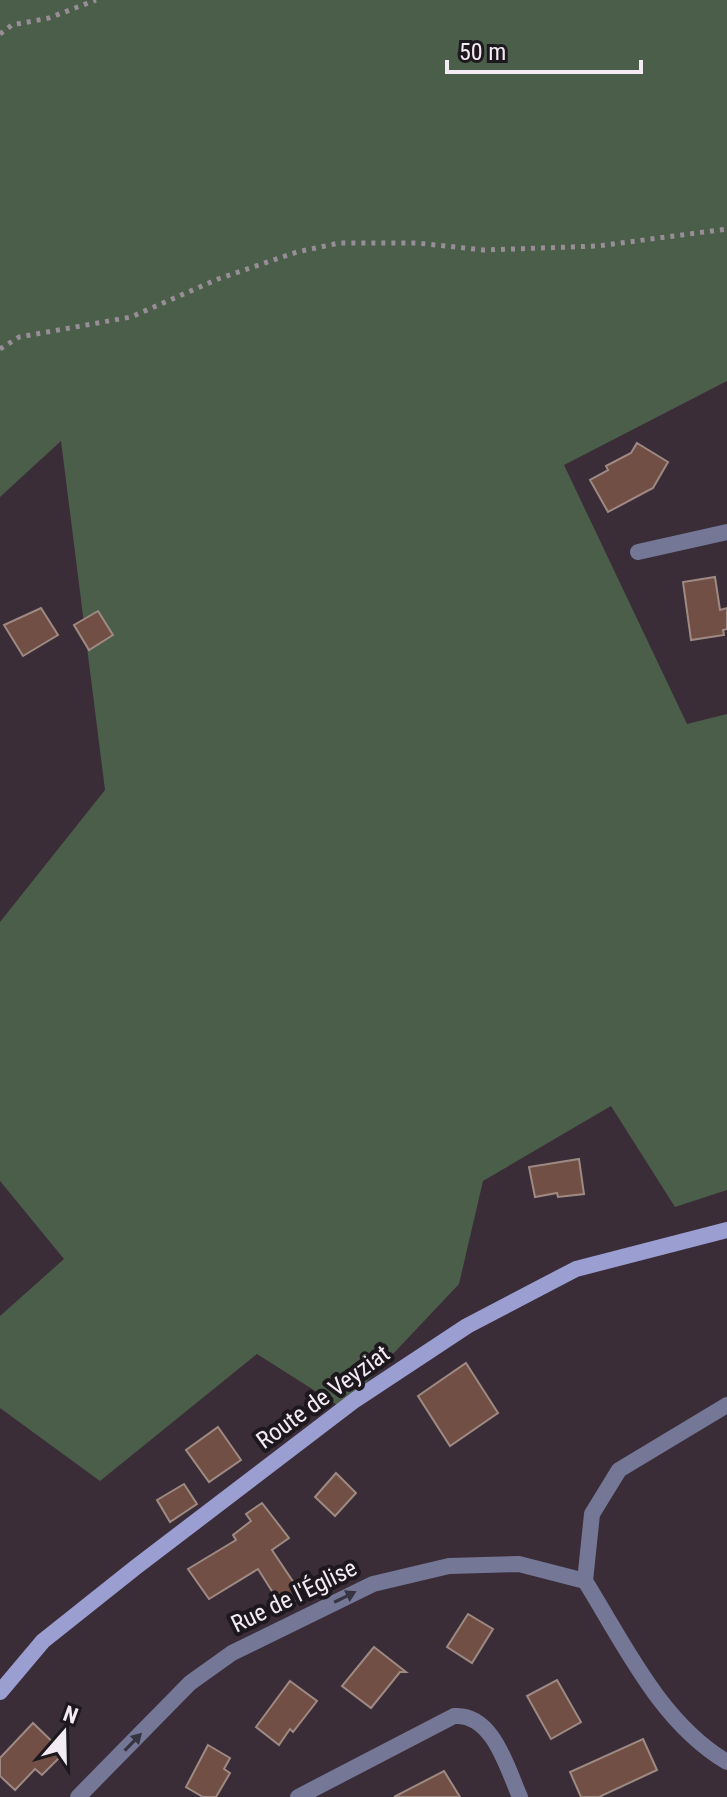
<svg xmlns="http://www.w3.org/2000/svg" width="727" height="1797" font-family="'Roboto Condensed',sans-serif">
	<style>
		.green { fill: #4b5e4a }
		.building { fill: #714f44; stroke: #9e8a83; stroke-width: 2 }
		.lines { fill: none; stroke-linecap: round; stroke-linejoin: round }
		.path { stroke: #988e97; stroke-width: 5; stroke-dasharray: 4 6; stroke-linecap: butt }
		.street { stroke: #757797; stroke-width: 16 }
		.secondary { stroke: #9a9ed1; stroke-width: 16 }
		.oneway { fill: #373442 }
		.labels { text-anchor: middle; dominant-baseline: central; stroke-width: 8; stroke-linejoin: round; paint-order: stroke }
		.street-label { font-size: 24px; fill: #f3ebf3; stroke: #1d181d }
	</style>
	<rect width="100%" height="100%" fill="#3a2d38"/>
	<path class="green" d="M0,0H727V381L564,465L687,724L727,714V1190L675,1207L611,1106L483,1181L459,1284L342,1408L257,1354L100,1481L0,1408V1316L64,1259L0,1181V922L105,790L61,441L0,497Z"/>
	<path class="building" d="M637,443L668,462L653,488L608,512L590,480L608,470L606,466L631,453Z
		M715,577L720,610L727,608V629L723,630L724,635L691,640L683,582Z
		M41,608L58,635L23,656L4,625Z
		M98,611L113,635L89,650L74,625Z
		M579,1159L584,1194L558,1197L557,1193L535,1197L529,1167Z
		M466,1363L498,1413L450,1446L418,1396Z
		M218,1427L241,1460L209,1482L186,1450Z
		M336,1473L356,1493L335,1516L315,1497Z
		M184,1484L197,1504L170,1522L157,1500Z
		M262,1503L289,1538L272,1550L304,1598L282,1607L258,1569L209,1599L188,1569L236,1540L233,1535L251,1521L246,1514Z
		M468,1614L493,1629L472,1663L447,1647Z
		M374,1647L406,1672H400L371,1708L342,1686Z
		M557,1680L581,1722L551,1739L527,1696Z
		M290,1681L317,1701L293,1732L290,1729L279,1745L256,1727Z
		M33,1723L64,1753L42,1775L35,1769L15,1790L0,1776V1758Z
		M643,1739L657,1770L599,1797H581L570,1772Z
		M208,1745L230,1758L224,1769L230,1773L216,1797H203L186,1787Z
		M444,1771L460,1797H394Z"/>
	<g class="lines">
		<path class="path" d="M0,34L12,25L49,18L96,0
			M0,349L19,337L131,317L218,279L297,252L339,243H417L484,250L598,246L727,229"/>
		<path class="street" d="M638,552L727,532
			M585,1581L592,1514L619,1470L727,1405
			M585,1581C625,1645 660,1722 727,1762
			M78,1797L190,1683L232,1653L373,1584L449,1566L519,1564L585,1581
			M298,1797L454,1716C493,1713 507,1768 520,1797"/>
		<path class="secondary" d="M0,1692L43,1641L136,1567L355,1400L467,1326L576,1269L727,1230"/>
	</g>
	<defs><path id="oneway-solid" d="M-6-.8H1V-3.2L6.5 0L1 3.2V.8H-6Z" transform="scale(2)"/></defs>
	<g class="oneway">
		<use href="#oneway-solid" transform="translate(345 1597) rotate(-26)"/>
		<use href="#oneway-solid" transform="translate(133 1742) rotate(-46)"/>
	</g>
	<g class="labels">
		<g class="street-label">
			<text transform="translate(323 1397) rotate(-36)">Route de Veyziat</text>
			<text transform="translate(294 1596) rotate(-26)">Rue de l'Église</text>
		</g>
	</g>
	<g transform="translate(64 1733) rotate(20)" stroke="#1d181d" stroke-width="6" paint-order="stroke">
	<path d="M0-6L14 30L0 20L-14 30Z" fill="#f3ebf3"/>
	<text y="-12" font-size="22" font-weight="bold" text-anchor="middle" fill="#f3ebf3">N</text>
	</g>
	<path d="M447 60v12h194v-12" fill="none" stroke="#f3ebf3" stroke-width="4"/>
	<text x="459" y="60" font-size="24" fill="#f3ebf3" stroke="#1d181d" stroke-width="6" paint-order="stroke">50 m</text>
</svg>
